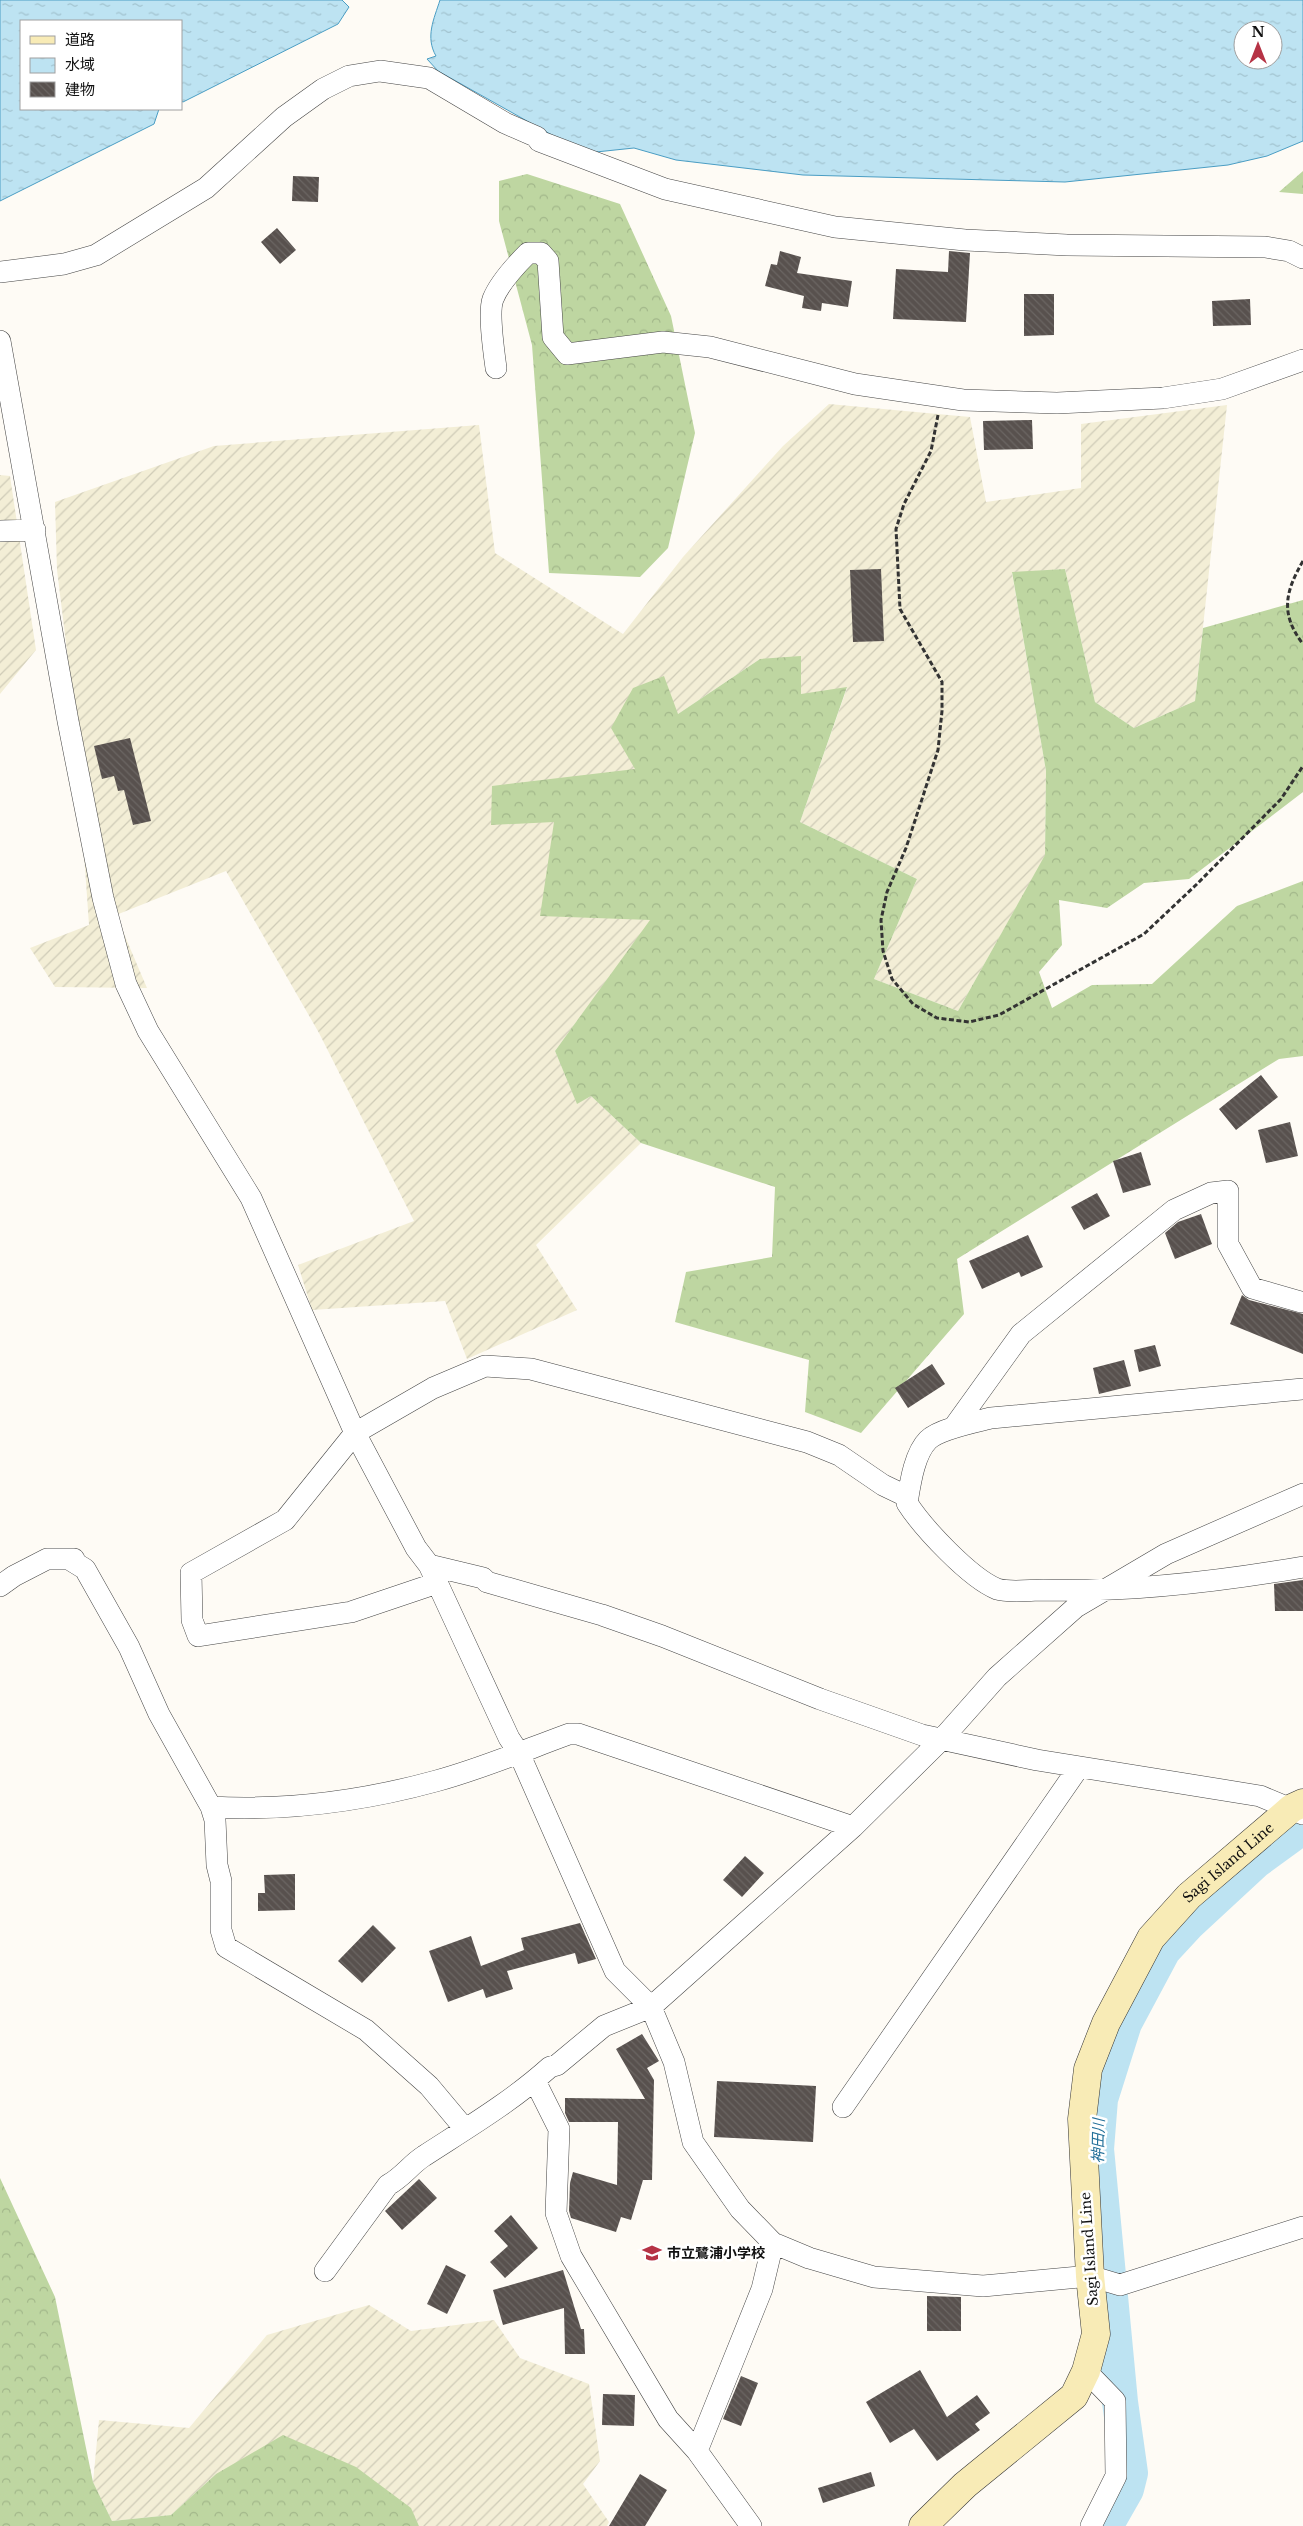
<svg xmlns="http://www.w3.org/2000/svg" width="1303" height="2526" font-family="'Libre Baskerville','Noto Sans JP',serif">
	<style>
		.farmland { fill: url(#farmland-furrows) }
		.forest { fill: url(#forest-crowns) }
		.water { fill: url(#water-ripples); stroke: #4a9dc3; fill-rule: evenodd }
		.lines { fill: none; stroke-linecap: round; stroke-linejoin: round }
		.river { stroke: #bde3f2; stroke-width: 36 }
		.building { fill: url(#building-back-hatch) }
		.street-casing { stroke: #444; stroke-width: 22 }
		.secondary-casing { stroke: #333; stroke-width: 29 }
		.path { stroke: #333; stroke-width: 3; stroke-dasharray: 5 2.5; stroke-linecap: butt }
		.street { stroke: #fff; stroke-width: 21 }
		.secondary { stroke: #f8ebb6; stroke-width: 28 }
		.labels { text-anchor: middle; dominant-baseline: central; stroke-width: 5; stroke-linejoin: round; paint-order: stroke }
		.street-label { font-size: 14px; fill: #111; stroke: #fff }
		.poi-label { font-size: 14px; font-weight: bold; fill: #111; stroke: #fff; text-anchor: start }
		.water-label { font-size: 15px; font-style: italic; fill: #237099; stroke: #fff }
	</style>
	<defs>
		<pattern id="farmland-furrows" width="10" height="10" patternUnits="userSpaceOnUse" patternTransform="scale(1.25)"><rect width="10" height="10" fill="#f3eed6"/><path d="M-1 1l2-2M0 10L10 0M9 11l2-2" fill="none" stroke="#cfcbb7"/></pattern>
		<pattern id="forest-crowns" width="20" height="18" patternUnits="userSpaceOnUse" patternTransform="scale(1.25)"><rect width="20" height="18" fill="#bed6a1"/><path d="M2 6a3 3 0 1 1 6 0M12 15a3 3 0 1 1 6 0" fill="none" stroke="#a2b78a"/></pattern>
		<pattern id="water-ripples" width="26" height="14" patternUnits="userSpaceOnUse" patternTransform="scale(1.25)"><rect width="26" height="14" fill="#bde3f2"/><path d="M2 4q2-2 4 0t4 0M15 11q2-2 4 0t4 0" fill="none" stroke="#a1c2ce"/></pattern>
		<pattern id="building-back-hatch" width="6" height="6" patternUnits="userSpaceOnUse" patternTransform="scale(1.25)"><rect width="6" height="6" fill="#58514e"/><path d="M-1 5l2 2M0 0l6 6M5-1l2 2" fill="none" stroke="#6b6663"/></pattern>
	</defs>
	<rect width="100%" height="100%" fill="#fefbf5"/>
	<path class="farmland" d="M829,404L970,417L986,502L1081,488V424L1227,405L1195,701L1134,728L1095,702L1065,569L1012,573L1046,771L1045,856L958,1011L874,979L917,879L800,822L847,688L801,695L760,659L678,714L635,769L554,822L651,920L555,1051L577,1103L591,1096L641,1143L536,1245L577,1310L467,1359L445,1301L312,1310L298,1265L414,1221L319,1033L226,871L116,915L147,988L55,987L30,948L89,925L74,708L57,570L55,502L214,446L479,425L495,553L623,634L683,557L783,446Z
		M0,475L10,476L36,650L0,694Z
		M369,2305L411,2331L494,2320L520,2358L589,2384L600,2461L583,2484L609,2522L607,2526H419L410,2508L216,2474L171,2515L112,2521L93,2482L99,2420L189,2428L267,2335Z"/>
	<path class="forest" d="M1303,171V194L1279,192Z
		M527,174L620,204L671,316L695,433L668,548L640,577L549,573L532,345L499,221V181Z
		M1065,569L1095,702L1134,728L1195,701L1203,628L1303,600V792L1189,879L1144,883L1107,908L1059,900L1062,945L1039,972L1052,1008L1092,985L1152,984L1237,906L1303,881V1056L1279,1059L957,1259L964,1314L861,1433L805,1412L809,1360L675,1322L686,1272L772,1257L775,1187L641,1143L591,1096L577,1104L555,1051L650,920L540,916L554,822L491,825L492,786L635,769L611,728L633,688L664,676L678,714L760,659L801,656V694L847,687L800,822L917,879L874,979L958,1011L1045,855L1046,771L1012,572Z
		M0,2178L55,2297L93,2482L112,2521L171,2515L216,2474L283,2435L356,2467L411,2508L419,2526H0Z"/>
	<path class="water" d="M0,0H342L349,7L338,24L183,102L181,101V21H21V109H159L154,124L0,201Z
		M440,0H1303V141L1267,156L1228,165L1065,182L803,175L676,160L634,148L596,152L559,139L438,71L427,59L436,56C425,37 434,19 440,0ZM1243,30H1273V60H1243Z"/>
	<g class="lines">
		<path class="river" d="M1105,2526L1126,2489L1130,2473L1120,2402L1096,2149L1100,2099L1124,2023L1163,1950L1188,1923L1255,1861L1303,1826"/>
	</g>
	<path class="building" d="M293,176L319,177L318,202L292,201Z
		M277,228L296,250L280,264L261,242Z
		M780,251L801,257L797,273L852,281L848,307L822,303L821,311L802,308L804,296L765,286L771,264L777,265Z
		M949,251L970,253L966,322L893,319L896,269L948,272Z
		M1024,294H1054V335L1024,336Z
		M1250,299L1251,325L1213,326L1212,301Z
		M1032,420L1033,449L984,450L983,421Z
		M881,569L884,641L853,642L850,570Z
		M130,738L151,821L133,825L124,790L118,791L114,776L102,779L94,746Z
		M1261,1075L1278,1097L1236,1130L1219,1109Z
		M1290,1122L1298,1156L1266,1163L1258,1130Z
		M1141,1152L1151,1185L1123,1193L1113,1161Z
		M1097,1193L1110,1216L1084,1230L1071,1207Z
		M1201,1214L1212,1244L1175,1259L1165,1233L1178,1222Z
		M1028,1235L1043,1267L1021,1277L1019,1272L982,1289L969,1261Z
		M1242,1295L1249,1300L1303,1314V1354L1230,1324Z
		M1155,1345L1161,1366L1139,1372L1134,1350Z
		M1124,1360L1131,1386L1099,1394L1093,1368Z
		M932,1364L945,1384L908,1408L895,1388Z
		M1303,1580V1611H1275L1274,1584Z
		M745,1856L764,1873L742,1897L723,1880Z
		M295,1874V1910L258,1911V1893H265L264,1875Z
		M580,1923L596,1959L578,1964L575,1953L507,1971L513,1989L486,1998L483,1989L448,2002L429,1951L471,1936L481,1966L524,1950L521,1938Z
		M373,1925L396,1948L362,1983L338,1961Z
		M642,2034L659,2061L647,2068L654,2080L652,2180H643L631,2220L621,2217L616,2232L571,2218L569,2211L570,2183L573,2172L617,2185L618,2122H569L565,2113V2098L645,2099L616,2049Z
		M717,2081L816,2086L813,2142L714,2137Z
		M419,2179L437,2198L402,2230L385,2211Z
		M511,2215L538,2248L505,2278L490,2262L508,2246L494,2231Z
		M446,2265L466,2275L447,2314L427,2304Z
		M563,2270L581,2329H584L585,2354H565L564,2308L503,2325L493,2290Z
		M927,2296L961,2297V2331H927Z
		M920,2370L947,2417L977,2395L990,2413L975,2424L980,2430L937,2461L914,2429L890,2443L866,2402Z
		M741,2376L758,2383L741,2426L723,2419Z
		M603,2394L635,2395L634,2426L602,2425Z
		M871,2472L875,2486L823,2503L818,2488Z
		M640,2474L667,2490L645,2526H609Z"/>
	<g class="lines">
		<g class="street-casing">
			<path id="street" d="M0,272L64,264L96,255L206,188L284,117L323,89L349,76L380,71L429,78L505,123L537,137L539,141L665,189L835,227L965,240L1067,245L1265,247L1289,251L1303,258
				M0,341L68,721L103,898L126,984L148,1031L251,1198L355,1433L416,1548L429,1565L509,1738L519,1753L615,1971L651,2007L674,2062L693,2142L740,2209L773,2243L809,2258L874,2277L983,2286L1090,2276L1120,2285L1303,2227
				M496,368C494,353 488,312 493,299C499,284 517,264 528,253H541L548,261L553,337L567,354L663,342L710,347L855,384L963,400L1057,403L1163,398L1222,389L1303,360
				M0,531L35,530
				M1303,1389L991,1418C975,1422 939,1429 928,1440C914,1454 910,1485 907,1503C923,1528 970,1578 997,1589C1009,1593 1030,1590 1043,1590C1130,1592 1217,1582 1303,1567
				M954,1427L1021,1334L1174,1210L1211,1193L1228,1191V1244L1252,1288L1301,1302
				M429,1565L483,1578L487,1582L602,1615L662,1636L820,1699L922,1735L1037,1760L1260,1796L1303,1814
				M437,1583L351,1612L198,1636L192,1620L191,1573L285,1520L355,1433L433,1388L485,1366L531,1369L807,1442L839,1455L883,1485L908,1497
				M0,1586L14,1576L47,1559H74L72,1561L85,1569L129,1647L159,1714L211,1807C287,1811 363,1801 436,1781C481,1769 525,1750 569,1734H578L853,1827
				M211,1807L215,1820L217,1865L221,1881V1930L226,1947L366,2030L429,2086L465,2129
				M535,2081L559,2129L556,2213L571,2256L668,2419L697,2451L751,2526
				M843,2107L1079,1767
				M325,2271L388,2185C403,2177 411,2164 424,2156C467,2128 511,2102 550,2067L557,2065L604,2026L651,2007L853,1827L942,1739L997,1677L1076,1607L1166,1554L1303,1494
				M1086,2371L1115,2401L1116,2476L1091,2526
				M697,2451L762,2289L773,2243"/>
		</g>
		<g class="secondary-casing">
			<g id="secondary">
				<path id="s1" d="M923,2526L965,2485L1074,2396L1086,2371L1096,2334L1090,2276L1082,2119L1088,2069L1106,2023L1151,1938L1189,1896L1292,1808L1303,1803"/>
			</g>
		</g>
		<path class="path" d="M938,415L931,451L904,504L896,529L900,609L942,682V711L938,750L906,848L887,892L881,920L883,951L892,979L913,1004L937,1018L969,1022L999,1015L1144,934L1197,884L1281,799L1303,766
			M1303,561C1285,592 1280,614 1303,644"/>
		<use href="#street" class="street"/>
		<use href="#secondary" class="secondary"/>
	</g>
	<defs>
		<g id="school-bare" transform="scale(1.5)"><path d="M0-5L7-2L0 1L-7-2ZM-4 1L0 2.5L4 1V4Q0 6-4 4Z" fill="#b63345" stroke="#fff" stroke-width="2.5" paint-order="stroke"/></g>
	</defs>
	<g fill-rule="evenodd">
		<use href="#school-bare" x="652" y="2253"/>
	</g>
	<g class="labels">
		<g class="street-label">
			<text stroke="none"><textPath href="#s1" startOffset="785">Sagi Island Line</textPath></text>
			<text transform="translate(1089 2249) rotate(-94)">Sagi Island Line</text>
		</g>
		<g class="poi-label">
			<text x="667" y="2253">市立鷺浦小学校</text>
		</g>
		<g class="water-label">
			<text transform="translate(1098 2141) rotate(-89)">神田川</text>
		</g>
	</g>
	<rect x="20" y="20" width="162" height="90" fill="#ffffff" stroke="#a0a0a0"/>
	<rect x="30" y="36" width="25" height="8" fill="#f8ebb6" stroke="#a0a0a0"/>
	<text x="65" y="45" font-size="15" fill="#111111">道路</text>
	<rect x="30" y="58" width="25" height="15" fill="url(#water-ripples)" stroke="#a0a0a0"/>
	<text x="65" y="70" font-size="15" fill="#111111">水域</text>
	<rect x="30" y="82" width="25" height="15" fill="url(#building-back-hatch)" stroke="#a0a0a0"/>
	<text x="65" y="95" font-size="15" fill="#111111">建物</text>
	<g transform="translate(1258 45)"><circle r="24" fill="#ffffff" stroke="#a0a0a0"/>
	<path d="M0-4L9 19L0 12L-9 19Z" fill="#b63345"/>
	<text y="-8" font-size="14" font-weight="bold" text-anchor="middle" fill="#111111">N</text>
	</g>
</svg>
